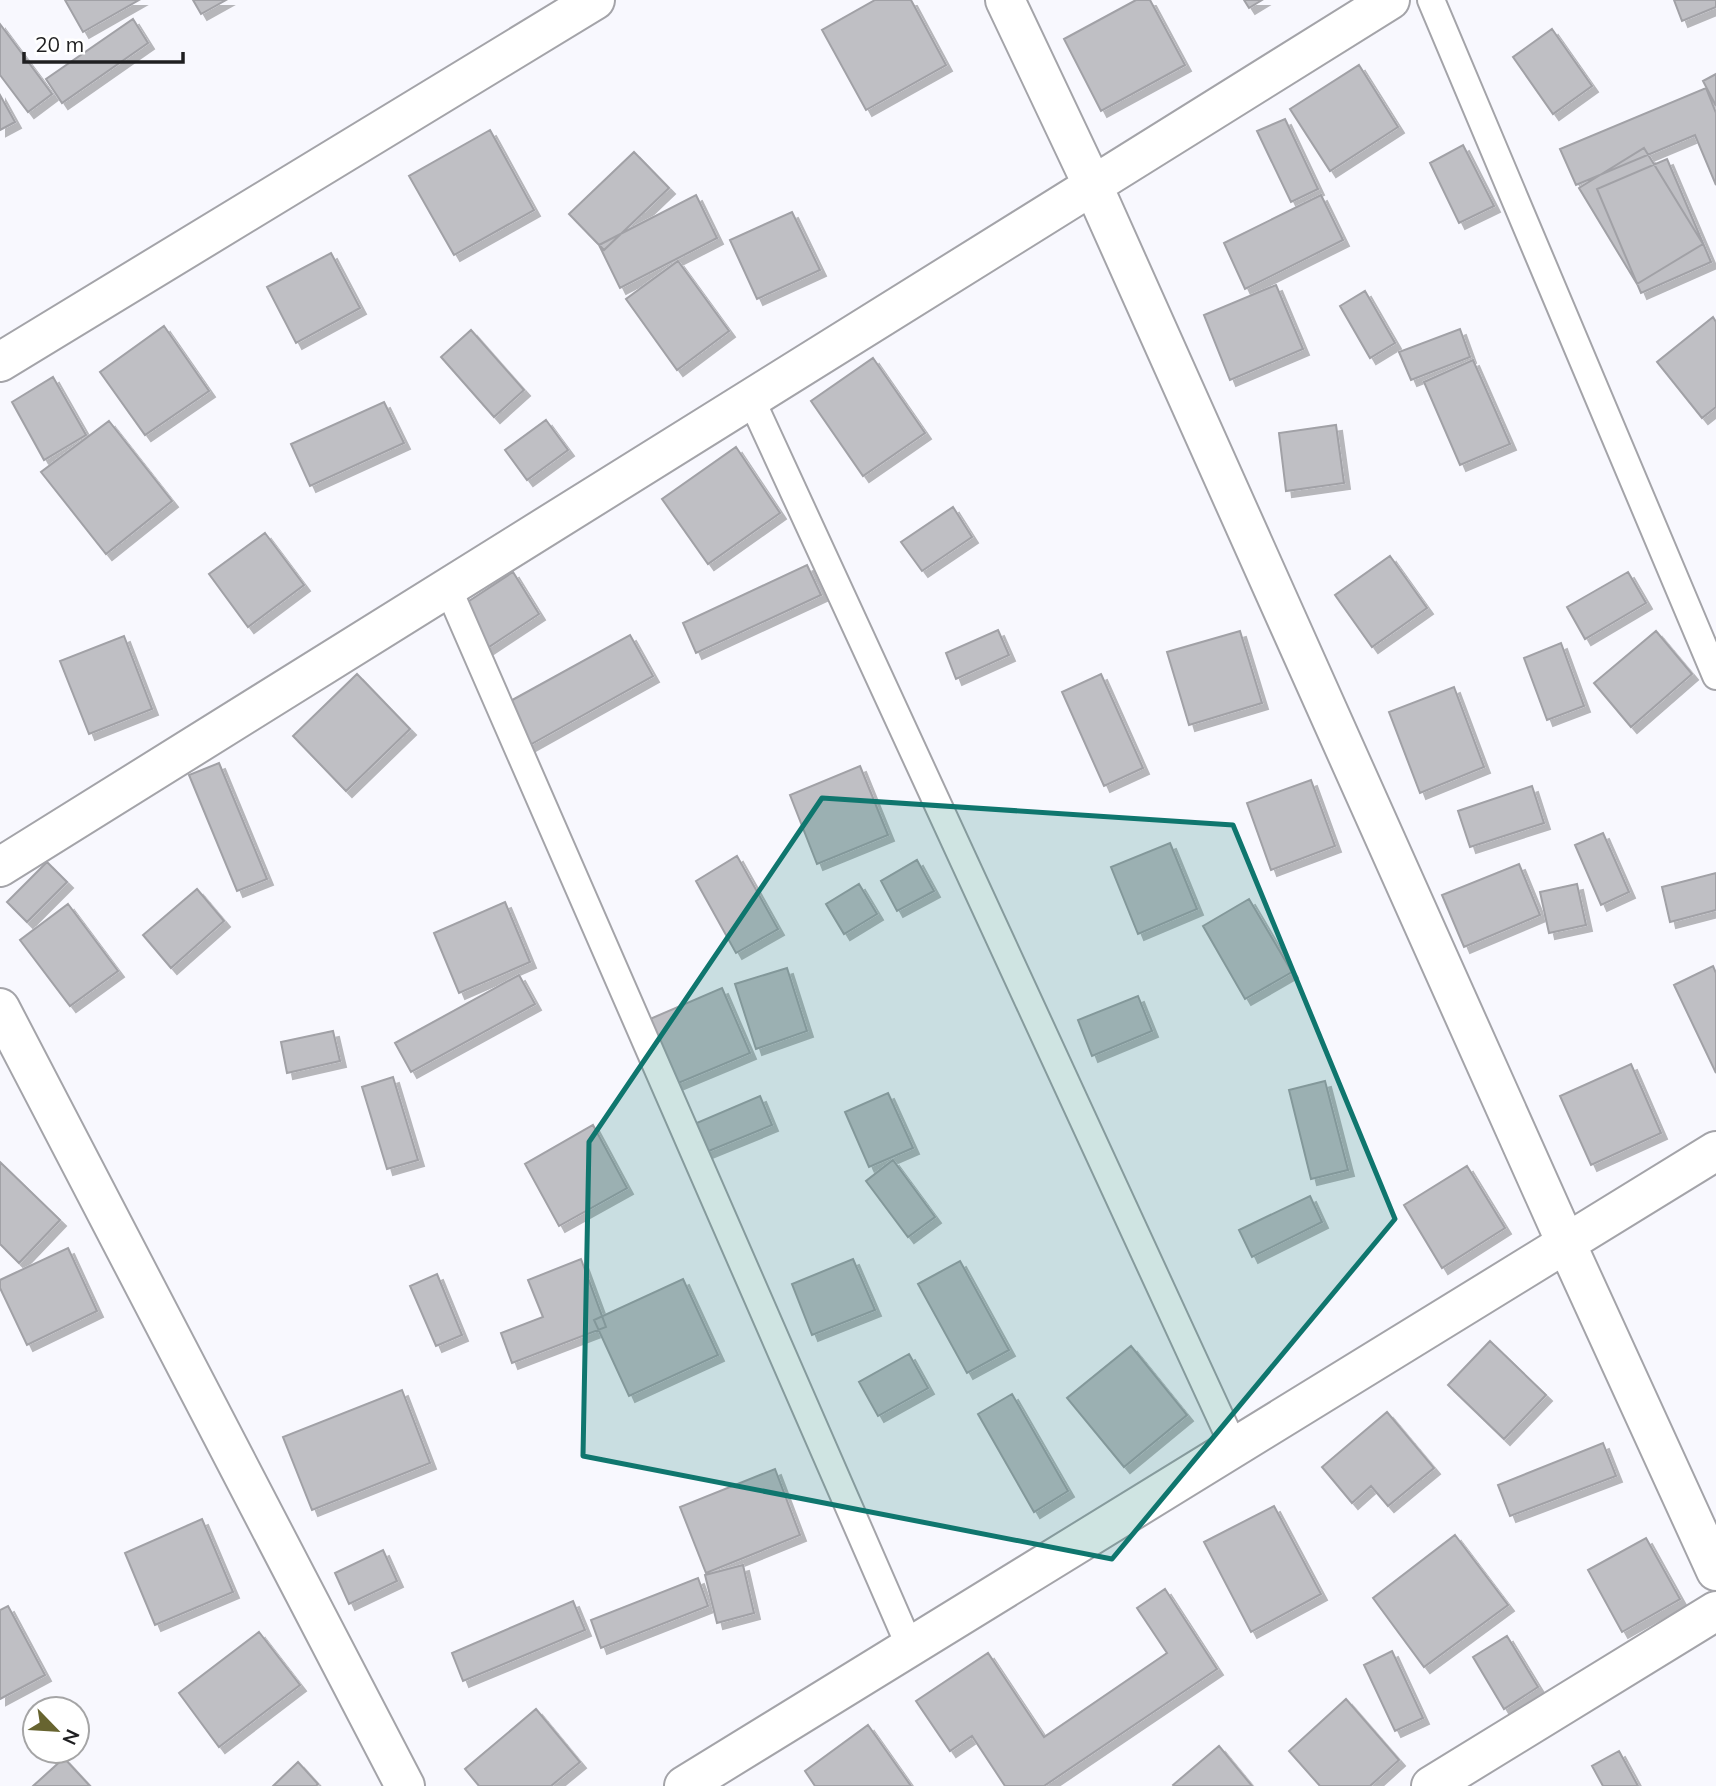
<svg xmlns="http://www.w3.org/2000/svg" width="1716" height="1786" font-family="Mulish,sans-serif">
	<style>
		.building { fill: #bfbfc4; stroke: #a1a1a6; stroke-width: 2; filter: url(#shadow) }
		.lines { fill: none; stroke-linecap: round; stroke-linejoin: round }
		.service-casing { stroke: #a4a4a9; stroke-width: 30 }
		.minor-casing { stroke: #a4a4a9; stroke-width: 42 }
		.service { stroke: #fff; stroke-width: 26 }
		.minor { stroke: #fff; stroke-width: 38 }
		.marked { fill: #0f766e; fill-opacity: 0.2; stroke: #0f766e; stroke-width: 5; stroke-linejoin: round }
	</style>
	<defs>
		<filter id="shadow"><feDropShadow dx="6" dy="6" stdDeviation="0" flood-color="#0004"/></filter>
	</defs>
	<rect width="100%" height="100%" fill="#f8f8fe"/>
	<path class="building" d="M65,0H139L83,32Z
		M193,0H226L201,14Z
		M193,0H226L201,14Z
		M875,0H911L946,65L866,110L822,30Z
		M1136,0H1150L1185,65L1101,111L1064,39Z
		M1136,0H1150L1185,65L1101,111L1064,39Z
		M1244,0H1262L1249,8Z
		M1244,0H1262L1249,8Z
		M1674,0H1716V7L1682,21Z
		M1674,0H1716V7L1682,21Z
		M133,19L148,43L62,103L46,79Z
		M133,19L148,43L62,103L46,79Z
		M0,24L52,94L28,112L0,75Z
		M0,24L52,94L28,112L0,75Z
		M1552,29L1592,86L1553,114L1513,57Z
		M1552,29L1592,86L1553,114L1513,57Z
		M1359,65L1398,127L1330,171L1290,109Z
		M1359,65L1398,127L1330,171L1290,109Z
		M1716,74V106L1703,81Z
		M1716,74V106L1703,81Z
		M1706,88L1716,113V185L1695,135L1576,185L1560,149Z
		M1706,88L1716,113V185L1695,135L1576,185L1560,149Z
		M0,95L15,122L0,130Z
		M0,95L15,122L0,130Z
		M1285,119L1318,189L1291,202L1257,131Z
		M1285,119L1318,189L1291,202L1257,131Z
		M490,130L534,210L454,255L409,176Z
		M1463,145L1494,206L1459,223L1430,163Z
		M1463,145L1494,206L1459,223L1430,163Z
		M1644,148L1703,244L1637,284L1579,188Z
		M634,152L669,188L604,250L569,214Z
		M634,152L669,188L604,250L569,214Z
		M1667,159L1711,262L1641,293L1597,189Z
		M696,195L717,238L620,288L599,245Z
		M696,195L717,238L620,288L599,245Z
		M1321,195L1343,240L1245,289L1224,243Z
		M1321,195L1343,240L1245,289L1224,243Z
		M792,212L820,270L757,299L730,240Z
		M792,212L820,270L757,299L730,240Z
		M331,253L360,308L296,343L267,287Z
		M331,253L360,308L296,343L267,287Z
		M678,261L729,331L677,370L626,299Z
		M678,261L729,331L677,370L626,299Z
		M1276,285L1303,349L1230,380L1204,315Z
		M1276,285L1303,349L1230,380L1204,315Z
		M1365,291L1395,343L1370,358L1340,306Z
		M1365,291L1395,343L1370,358L1340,306Z
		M1713,317L1716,322V407L1702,418L1657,362Z
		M1713,317L1716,322V407L1702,418L1657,362Z
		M164,326L209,391L145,435L100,372Z
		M164,326L209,391L145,435L100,372Z
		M1460,329L1470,357L1411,380L1399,352Z
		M1460,329L1470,357L1411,380L1399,352Z
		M471,330L524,390L494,417L441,357Z
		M471,330L524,390L494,417L441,357Z
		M873,358L925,433L863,476L811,401Z
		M873,358L925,433L863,476L811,401Z
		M1473,360L1510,444L1460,465L1424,382Z
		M1473,360L1510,444L1460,465L1424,382Z
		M53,377L86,435L44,460L12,402Z
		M53,377L86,435L44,460L12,402Z
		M384,402L404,443L310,486L291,444Z
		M384,402L404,443L310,486L291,444Z
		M546,420L568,450L527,480L505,450Z
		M546,420L568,450L527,480L505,450Z
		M109,421L172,501L106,554L41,472Z
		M109,421L172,501L106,554L41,472Z
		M1336,425L1344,483L1286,491L1279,433Z
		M1336,425L1344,483L1286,491L1279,433Z
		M736,447L780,513L708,564L662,499Z
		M736,447L780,513L708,564L662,499Z
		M953,507L972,537L922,571L901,542Z
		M953,507L972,537L922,571L901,542Z
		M265,533L304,585L248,627L209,574Z
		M265,533L304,585L248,627L209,574Z
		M1390,556L1427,608L1372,647L1335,595Z
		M1390,556L1427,608L1372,647L1335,595Z
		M807,565L821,595L696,653L683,623Z
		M807,565L821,595L696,653L683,623Z
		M513,572L539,614L486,649L460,607Z
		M513,572L539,614L486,649L460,607Z
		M1628,572L1646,603L1585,639L1567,607Z
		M1628,572L1646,603L1585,639L1567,607Z
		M998,630L1009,655L956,679L946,653Z
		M998,630L1009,655L956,679L946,653Z
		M1240,631L1262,703L1189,725L1167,652Z
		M1240,631L1262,703L1189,725L1167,652Z
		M1656,631L1692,674L1631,727L1594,683Z
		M1656,631L1692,674L1631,727L1594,683Z
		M630,635L653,676L528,746L505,704Z
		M630,635L653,676L528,746L505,704Z
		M124,636L152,709L89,734L60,661Z
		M124,636L152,709L89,734L60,661Z
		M1561,643L1584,706L1547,720L1524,658Z
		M1561,643L1584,706L1547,720L1524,658Z
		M357,674L410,729L346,791L293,736Z
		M357,674L410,729L346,791L293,736Z
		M1101,674L1143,768L1104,786L1062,692Z
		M1101,674L1143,768L1104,786L1062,692Z
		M1454,687L1484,767L1420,793L1389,712Z
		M1454,687L1484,767L1420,793L1389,712Z
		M219,763L267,879L237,891L189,775Z
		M219,763L267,879L237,891L189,775Z
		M860,766L888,835L817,864L790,795Z
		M860,766L888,835L817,864L790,795Z
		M1311,780L1335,846L1271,870L1247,803Z
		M1311,780L1335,846L1271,870L1247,803Z
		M1532,786L1544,823L1470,847L1458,811Z
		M1532,786L1544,823L1470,847L1458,811Z
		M1603,833L1629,892L1601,905L1575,845Z
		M1603,833L1629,892L1601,905L1575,845Z
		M1170,843L1197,909L1138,934L1111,867Z
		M1170,843L1197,909L1138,934L1111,867Z
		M737,856L778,929L736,953L696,881Z
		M737,856L778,929L736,953L696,881Z
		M917,860L934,891L897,911L881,881Z
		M917,860L934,891L897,911L881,881Z
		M47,862L67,882L27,922L7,902Z
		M47,862L67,882L27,922L7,902Z
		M1519,864L1540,915L1464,947L1442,895Z
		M1519,864L1540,915L1464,947L1442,895Z
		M1716,873V910L1670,922L1662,887Z
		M1716,873V910L1670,922L1662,887Z
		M859,884L877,914L844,934L826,904Z
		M859,884L877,914L844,934L826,904Z
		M1577,884L1586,925L1549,933L1540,892Z
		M1577,884L1586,925L1549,933L1540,892Z
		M197,889L224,921L171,968L143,935Z
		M197,889L224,921L171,968L143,935Z
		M1249,899L1292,972L1245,999L1203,926Z
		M1249,899L1292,972L1245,999L1203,926Z
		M505,902L530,962L459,993L434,933Z
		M505,902L530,962L459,993L434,933Z
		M68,904L118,971L70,1006L20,940Z
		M68,904L118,971L70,1006L20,940Z
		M1713,966L1716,973V1073L1674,985Z
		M1713,966L1716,973V1073L1674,985Z
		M787,968L807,1031L756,1049L735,984Z
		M787,968L807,1031L756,1049L735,984Z
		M519,975L535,1004L411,1072L395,1043Z
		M519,975L535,1004L411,1072L395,1043Z
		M722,988L750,1053L676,1084L650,1019Z
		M722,988L750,1053L676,1084L650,1019Z
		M1138,996L1152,1031L1092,1056L1078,1020Z
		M1138,996L1152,1031L1092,1056L1078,1020Z
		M333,1031L340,1061L287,1073L281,1042Z
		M333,1031L340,1061L287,1073L281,1042Z
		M1631,1064L1661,1133L1591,1165L1560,1096Z
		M1631,1064L1661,1133L1591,1165L1560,1096Z
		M393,1077L418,1160L387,1169L362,1087Z
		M393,1077L418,1160L387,1169L362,1087Z
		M1325,1081L1348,1170L1311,1179L1289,1090Z
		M1325,1081L1348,1170L1311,1179L1289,1090Z
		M888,1093L913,1148L869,1167L845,1112Z
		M888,1093L913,1148L869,1167L845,1112Z
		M760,1096L772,1125L704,1153L692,1125Z
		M760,1096L772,1125L704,1153L692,1125Z
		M593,1125L627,1188L559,1226L525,1164Z
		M593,1125L627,1188L559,1226L525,1164Z
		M893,1160L935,1217L908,1237L866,1181Z
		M893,1160L935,1217L908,1237L866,1181Z
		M0,1162L60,1220L19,1263L0,1244Z
		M0,1162L60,1220L19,1263L0,1244Z
		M1467,1166L1505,1228L1442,1268L1404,1205Z
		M1467,1166L1505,1228L1442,1268L1404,1205Z
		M1310,1196L1322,1222L1252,1257L1239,1230Z
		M1310,1196L1322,1222L1252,1257L1239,1230Z
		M68,1248L97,1311L27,1345L0,1288V1280Z
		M68,1248L97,1311L27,1345L0,1288V1280Z
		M581,1259L606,1327L512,1363L501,1333L543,1317L528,1280Z
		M581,1259L606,1327L512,1363L501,1333L543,1317L528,1280Z
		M853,1259L875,1310L812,1335L792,1284Z
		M853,1259L875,1310L812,1335L792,1284Z
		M960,1261L1009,1350L967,1373L918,1284Z
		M960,1261L1009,1350L967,1373L918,1284Z
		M437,1274L462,1335L436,1346L410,1286Z
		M437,1274L462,1335L436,1346L410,1286Z
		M683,1279L718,1355L629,1396L594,1320Z
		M683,1279L718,1355L629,1396L594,1320Z
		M1490,1341L1546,1395L1504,1439L1448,1385Z
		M1490,1341L1546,1395L1504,1439L1448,1385Z
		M1131,1346L1187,1415L1124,1467L1067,1398Z
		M1131,1346L1187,1415L1124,1467L1067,1398Z
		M909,1354L928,1388L878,1416L859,1382Z
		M909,1354L928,1388L878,1416L859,1382Z
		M402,1390L430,1463L312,1510L283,1437Z
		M402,1390L430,1463L312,1510L283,1437Z
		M1012,1394L1068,1491L1034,1512L978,1414Z
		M1012,1394L1068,1491L1034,1512L978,1414Z
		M1387,1412L1434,1468L1388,1506L1371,1486L1352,1503L1322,1467Z
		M1387,1412L1434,1468L1388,1506L1371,1486L1352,1503L1322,1467Z
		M1603,1443L1616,1476L1510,1516L1498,1485Z
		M1603,1443L1616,1476L1510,1516L1498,1485Z
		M775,1469L800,1535L706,1573L680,1507Z
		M775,1469L800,1535L706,1573L680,1507Z
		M1274,1506L1321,1594L1251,1632L1204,1542Z
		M1274,1506L1321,1594L1251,1632L1204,1542Z
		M202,1519L233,1592L155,1625L125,1553Z
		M202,1519L233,1592L155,1625L125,1553Z
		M1455,1535L1508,1605L1424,1667L1373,1598Z
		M1455,1535L1508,1605L1424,1667L1373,1598Z
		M1646,1538L1680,1599L1622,1632L1588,1570Z
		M1646,1538L1680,1599L1622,1632L1588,1570Z
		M383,1550L397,1581L349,1604L335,1573Z
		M383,1550L397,1581L349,1604L335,1573Z
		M743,1565L754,1613L717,1623L705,1575Z
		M743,1565L754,1613L717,1623L705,1575Z
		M698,1578L708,1606L601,1648L591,1620Z
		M698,1578L708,1606L601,1648L591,1620Z
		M1165,1589L1217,1669L1044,1786H1005L972,1736L950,1751L916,1701L988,1653L1044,1737L1167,1653L1137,1608Z
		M1165,1589L1217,1669L1044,1786H1005L972,1736L950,1751L916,1701L988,1653L1044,1737L1167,1653L1137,1608Z
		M573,1601L585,1630L463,1681L452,1653Z
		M573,1601L585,1630L463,1681L452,1653Z
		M8,1606L45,1675L0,1699V1610Z
		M8,1606L45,1675L0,1699V1610Z
		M259,1632L300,1685L219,1747L179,1693Z
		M259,1632L300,1685L219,1747L179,1693Z
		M1507,1636L1538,1687L1504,1709L1473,1657Z
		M1507,1636L1538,1687L1504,1709L1473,1657Z
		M1392,1651L1423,1718L1395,1731L1364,1665Z
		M1392,1651L1423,1718L1395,1731L1364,1665Z
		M1346,1699L1399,1760L1370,1786H1320L1289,1751Z
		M1346,1699L1399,1760L1370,1786H1320L1289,1751Z
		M536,1709L580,1762L551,1786H479L465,1769Z
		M536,1709L580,1762L551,1786H479L465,1769Z
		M868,1725L911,1786H815L805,1771Z
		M868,1725L911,1786H815L805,1771Z
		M1219,1746L1252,1786H1174L1173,1785Z
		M1219,1746L1252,1786H1174L1173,1785Z
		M1619,1751L1638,1786H1603L1592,1766Z
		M1619,1751L1638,1786H1603L1592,1766Z
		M64,1758L90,1786H33Z
		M64,1758L90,1786H33Z
		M298,1762L318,1784L316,1786H273Z
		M298,1762L318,1784L316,1786H273Z"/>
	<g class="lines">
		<g class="service-casing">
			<path id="service" d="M1431,0L1716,676
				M751,399L1234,1447
				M448,588L910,1647"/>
		</g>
		<g class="minor-casing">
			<path id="minor" d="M1005,0L1093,186L1566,1243L1716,1571
				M0,362L595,0
				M0,867L1390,0
				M0,1008L405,1786
				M684,1786L1716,1151
				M1431,1786L1716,1611"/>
		</g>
		<use href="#service" class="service"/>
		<use href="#minor" class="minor"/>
	</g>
	<path class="marked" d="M822,798L1233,825L1395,1219L1112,1559L583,1456L589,1142Z"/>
	<g transform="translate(56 1730) rotate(115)"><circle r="33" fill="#ffffff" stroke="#a5a5a6" stroke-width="2"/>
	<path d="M0-5L12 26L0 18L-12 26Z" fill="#676430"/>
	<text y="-10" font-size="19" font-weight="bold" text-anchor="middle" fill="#1f1f21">N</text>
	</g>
	<path d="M24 52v10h159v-10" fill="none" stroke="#1f1f21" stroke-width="3.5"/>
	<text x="35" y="52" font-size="21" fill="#1f1f21" stroke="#ffffff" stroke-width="5" paint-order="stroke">20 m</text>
</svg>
